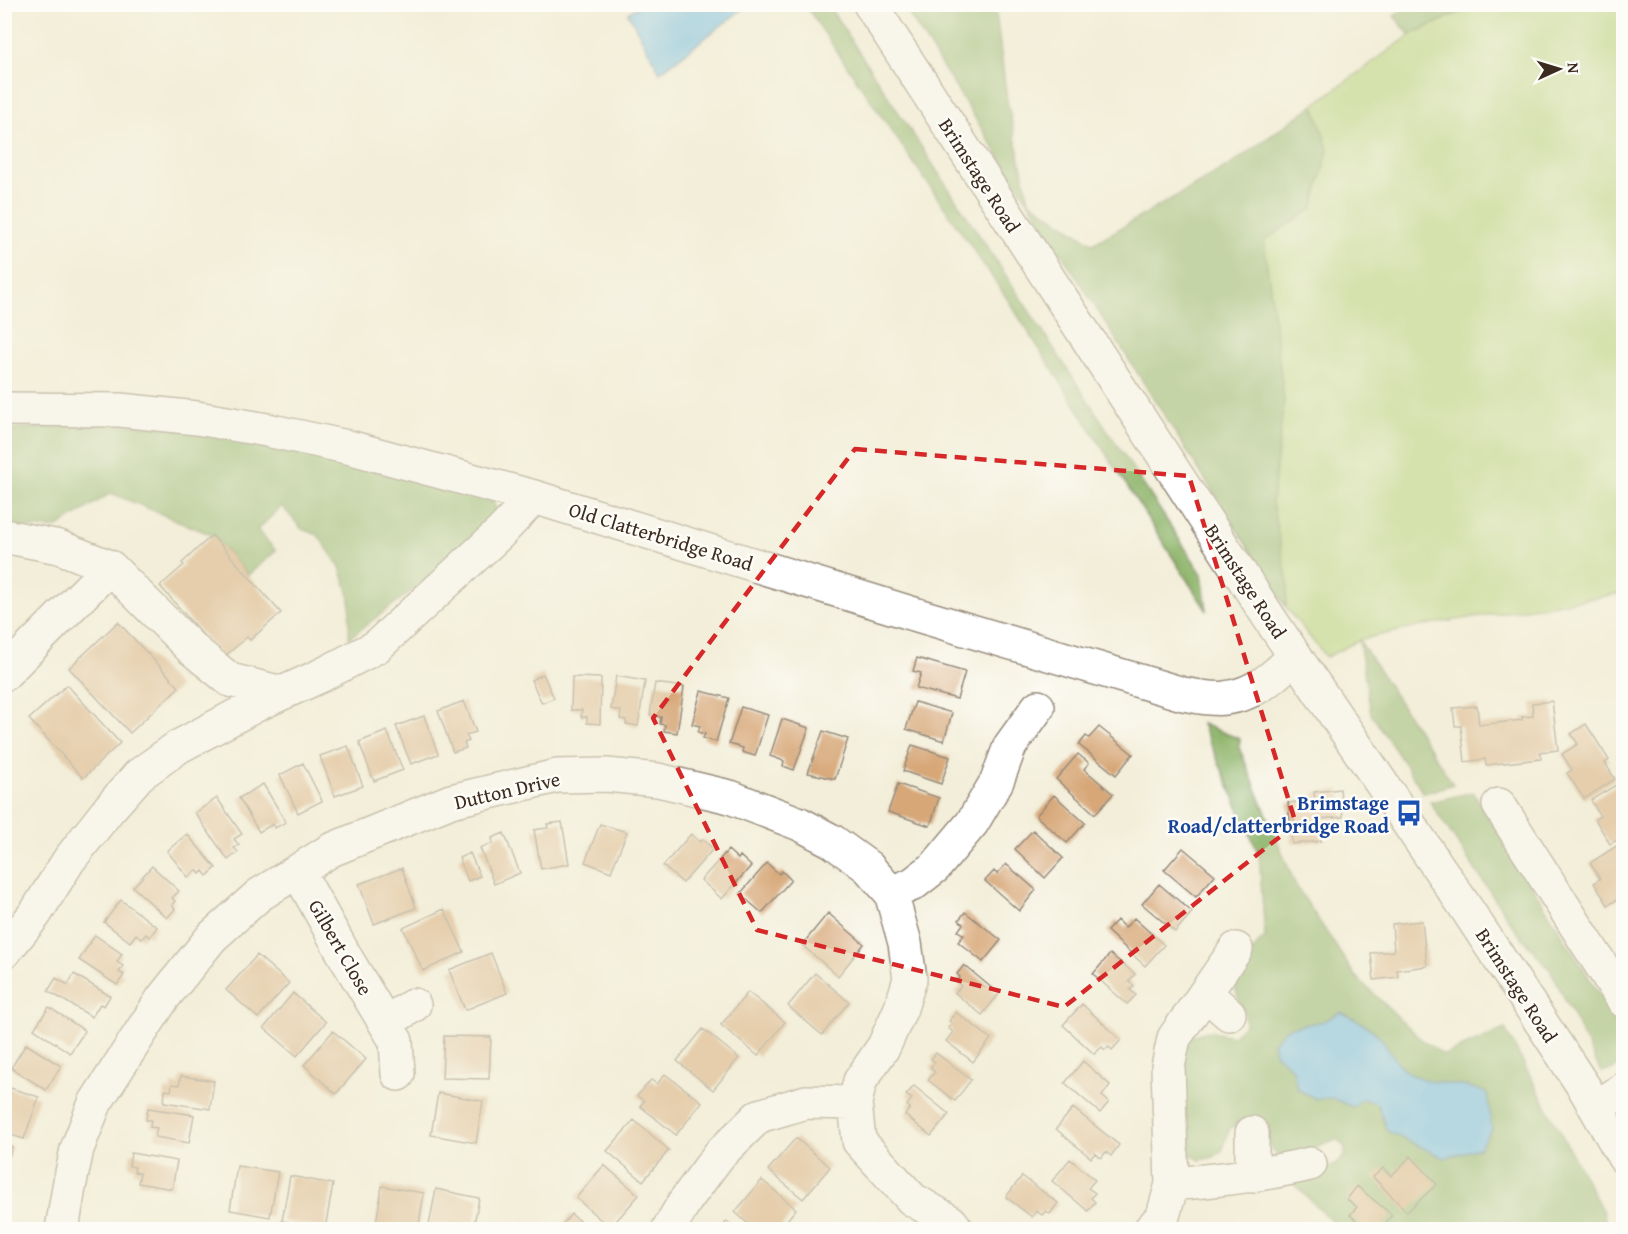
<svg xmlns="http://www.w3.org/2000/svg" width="1628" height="1234" font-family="'Gentium Book Plus',serif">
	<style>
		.green { fill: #b2d279; stroke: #767e4c; stroke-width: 1.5 }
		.forest { fill: #8db469; stroke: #646f44; stroke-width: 1.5 }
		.water { fill: #70bce9; stroke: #567384; stroke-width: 1.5 }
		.building { fill: #d7a778 }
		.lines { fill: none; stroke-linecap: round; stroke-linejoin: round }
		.minor-casing { stroke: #978c7c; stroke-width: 36 }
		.major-casing { stroke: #978c7c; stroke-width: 36 }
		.minor { stroke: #fff; stroke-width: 33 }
		.major { stroke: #fff; stroke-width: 33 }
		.marked { fill: none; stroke: #d62828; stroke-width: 4.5; stroke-dasharray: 12 8; stroke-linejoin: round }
		.labels { text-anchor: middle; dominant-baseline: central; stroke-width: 5; stroke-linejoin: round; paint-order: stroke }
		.street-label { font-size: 20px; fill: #3b2a1e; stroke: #fdfcf7 }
		.transit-label { font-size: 20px; font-weight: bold; fill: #164399; stroke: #fdfcf7; text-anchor: end }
	</style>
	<rect width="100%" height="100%" fill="#fdfcf7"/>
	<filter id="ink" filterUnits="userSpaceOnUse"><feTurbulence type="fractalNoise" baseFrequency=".0167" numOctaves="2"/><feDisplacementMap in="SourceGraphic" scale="12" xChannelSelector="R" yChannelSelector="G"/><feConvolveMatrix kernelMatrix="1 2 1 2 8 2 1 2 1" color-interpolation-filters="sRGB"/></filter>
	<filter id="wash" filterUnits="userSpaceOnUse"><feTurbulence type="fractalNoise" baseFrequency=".008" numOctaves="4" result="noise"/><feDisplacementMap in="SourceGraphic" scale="24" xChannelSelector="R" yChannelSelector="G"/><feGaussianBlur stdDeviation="1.35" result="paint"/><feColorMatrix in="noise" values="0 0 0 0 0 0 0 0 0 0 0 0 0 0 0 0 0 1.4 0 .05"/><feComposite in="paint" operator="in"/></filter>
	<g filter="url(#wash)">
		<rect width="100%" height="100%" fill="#f3eed9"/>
		<path class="green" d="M1452,5H1623V593L1431,624L1362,639L1326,657L1285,606L1029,201L1093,244L1229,166Z"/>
		<path class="forest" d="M805,5H828L1202,574L1207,611L1008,300Z
			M903,5H995L1007,101L1029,201L1093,244L1229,166L1314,105L1328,150L1313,208L1264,241L1284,400L1272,503L1288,583L1286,606Z
			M1409,5V4L1476,5L1410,35L1394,16Z
			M109,424L181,427L488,494L497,510V522L442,568L349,638L350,598L340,567L318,535L302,529L282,506L257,530L276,551L248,575L212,535L111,493L56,528H5L4,429Z
			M1359,640L1453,784L1424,793L1371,714Z
			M1202,724L1240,739L1239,747L1295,884L1355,976L1423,1041L1444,1055L1505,1029L1603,1212L1608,1229H1513L1507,1221L1491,1229H1340L1291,1181L1335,1165L1345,1156V1147L1337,1139L1287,1157L1273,1152L1263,1127L1256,1120H1240L1229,1130L1223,1149L1214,1157L1200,1160L1185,1151L1178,1057L1190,1036L1209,1031L1232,1036L1245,1025C1246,1005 1241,1010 1237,994C1231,976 1253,948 1265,937L1259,855Z
			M1473,792L1623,1032L1622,1061L1613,1070L1601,1072L1551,971L1515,929L1430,802Z"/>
		<path class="water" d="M641,5V4L748,5L660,72L628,13Z
			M1341,1012C1354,1019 1370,1026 1380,1037C1389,1047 1395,1063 1406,1071C1427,1087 1463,1080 1487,1094L1492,1129L1479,1148L1444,1158L1387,1131L1377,1103L1362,1099L1353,1107L1332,1098L1316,1099L1297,1089L1293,1069L1275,1053L1273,1042L1287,1028L1324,1021Z"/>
		<g id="blocks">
			<path class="building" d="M212,535L281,613L250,640L247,637L223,658L160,586L184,565L182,563Z
				M118,622L179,687L130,733L69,668Z
				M917,658L965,672L957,699L916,688L921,673L913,671Z
				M543,674L554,698L542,703L531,680Z
				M616,676L645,681L638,726L626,724V720L620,719L621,711L611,709Z
				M572,677L601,678L600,724L587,723V717H581L582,710H571Z
				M655,683L684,687L677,733L664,731L665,725L660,724L661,717L650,715Z
				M67,685L120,743L83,778L29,719Z
				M701,691L729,698L716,742L703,738L705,734L698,732L700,726L692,724Z
				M464,701L476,732L466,735L469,741L464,743L466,748L453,752L438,711Z
				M1552,701L1558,750L1540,752L1541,759L1486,765L1485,759L1465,762L1461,726H1455L1453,708L1477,706L1479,725L1522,720V717L1533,716L1532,703Z
				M915,702L952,713L944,741L906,729Z
				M741,707L768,715L755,756L742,752L743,748L729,744Z
				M424,716L438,754L411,764L396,726Z
				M782,719L809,728L794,770L783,766L784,761L770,756Z
				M1586,724L1609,760L1605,763L1615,779L1584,799L1567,773L1572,770L1562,754L1578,744L1571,734Z
				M1099,727L1133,754L1116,775L1079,745L1086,736L1089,738Z
				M387,731L403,770L374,781L359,742Z
				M823,731L848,739L835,779L808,773Z
				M912,745L950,757L941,784L903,771Z
				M348,746L363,786L335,796L320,756Z
				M1078,754L1089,763L1084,769L1113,794L1095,814L1056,779Z
				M303,763L322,801L298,813L280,775Z
				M1621,782L1624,786V836L1610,844L1595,819L1600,816L1591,800Z
				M263,784L286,822L275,828L273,824L259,832L239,798Z
				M898,784L939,798L930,826L888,812Z
				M1340,789L1343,817L1319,819L1321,841L1292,844L1288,803L1315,800L1314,792Z
				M1054,795L1085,823L1067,843L1036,816Z
				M217,798L242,834L234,839L239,845L234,848L238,852L228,860L195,813Z
				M562,822L569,864L541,869L534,830L548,828L547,824Z
				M600,824L627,832L611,872L585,862Z
				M1033,830L1063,858L1045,878L1015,849Z
				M504,833L520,873L494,884L480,848L493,843L492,838Z
				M187,834L216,868L207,876L203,871L200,874L197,870L188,877L167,851Z
				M691,834L700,842L703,839L713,849L683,883L663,866Z
				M1618,845L1624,854V896L1608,905L1594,883L1600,879L1590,863Z
				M1183,848L1215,875L1196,897L1164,870Z
				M728,850L738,859L740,856L751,866L722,899L701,880Z
				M470,853L480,876L468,881L459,858Z
				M767,863L779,874L782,871L791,880L762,913L740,894Z
				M1006,864L1036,890L1019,911L985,881L994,871L997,874Z
				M152,866L179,891L172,898L175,901L172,905L175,909L167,918L133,887Z
				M402,868L416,908L374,924L359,884Z
				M1159,884L1192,912L1175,932L1142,904Z
				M121,900L157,927L150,937L146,934L142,939L136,934L130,942L104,922Z
				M444,909L464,952L423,971L403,928Z
				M965,912L1001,940L983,962L958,942L964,935L958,931L963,924L959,920Z
				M828,913L864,944L838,976L802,945Z
				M1134,918L1164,945L1145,966L1107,931L1117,920L1125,928Z
				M1422,921L1427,966L1397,970L1398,977L1374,980L1371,953L1394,951L1392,924Z
				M95,935L122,954L117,962L123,966L119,972L124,975L117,985L79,960Z
				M491,953L507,993L465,1010L449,970Z
				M1110,954L1135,974L1129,981L1134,986L1130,990L1136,995L1127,1004L1093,974Z
				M257,955L289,983L258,1018L226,990Z
				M964,965L999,994L982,1015L955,993L961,986L957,982L960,977L957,974Z
				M815,973L849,1002L822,1035L788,1006Z
				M74,974L110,996L104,1006L100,1004L92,1017L48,991L56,978L68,985Z
				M748,992L785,1022L758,1056L721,1025Z
				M293,993L326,1022L297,1056L264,1028Z
				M1082,1004L1121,1040L1112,1050L1109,1047L1105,1050L1102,1047L1094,1054L1063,1025Z
				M49,1007L85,1031L70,1053L34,1029Z
				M956,1012L991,1039L973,1062L946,1041L953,1032L948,1028L952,1023L949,1021Z
				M703,1029L739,1058L713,1090L677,1061Z
				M333,1031L366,1059L336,1094L304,1065Z
				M444,1036L491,1037L489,1079L442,1078Z
				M26,1044L61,1066L46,1090L11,1068Z
				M936,1053L971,1080L955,1101L928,1080L935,1072L930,1068L935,1062L931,1059Z
				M1083,1061L1110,1085L1102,1096L1109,1102L1100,1113L1065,1083Z
				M665,1074L702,1102L676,1135L640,1106L644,1101L637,1096L651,1080L657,1084Z
				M181,1076L214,1081L210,1109L164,1102L165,1090L171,1091L172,1084L179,1085Z
				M4,1086L39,1097L24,1139L4,1133Z
				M914,1086L949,1114L931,1136L905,1115L910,1108L907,1105L912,1099L906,1095Z
				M438,1093L483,1101L476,1143L431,1135Z
				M148,1108L194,1115L189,1143L155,1137L157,1128L150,1127L151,1120H146Z
				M1073,1108L1119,1145L1111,1156L1106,1152L1101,1158L1095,1153L1091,1158L1056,1129Z
				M634,1120L669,1150L643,1181L607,1151Z
				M796,1138L830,1167L803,1199L768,1170Z
				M4,1144L12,1147L5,1170H4Z
				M131,1153L177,1161L172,1189L138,1183L140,1173L134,1172L135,1167L129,1166Z
				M1411,1156L1437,1184L1407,1212L1373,1177L1383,1168L1391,1176Z
				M1070,1159L1095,1180L1088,1188L1095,1193L1091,1198L1095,1202L1088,1211L1052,1181Z
				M604,1165L639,1195L610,1228L576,1198Z
				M237,1166L278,1172L270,1217L230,1210Z
				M290,1176L333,1184L325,1229L282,1221Z
				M1022,1176L1058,1203L1050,1214L1046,1211L1042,1215L1037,1211L1032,1217L1006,1197Z
				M762,1180L796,1209L779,1230H755L735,1212Z
				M382,1186L424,1193L418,1230H375Z
				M1357,1186L1392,1215L1380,1230H1367L1350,1215L1357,1207L1347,1199Z
				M436,1189L479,1198L473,1230H428Z
				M571,1214L590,1230H558Z
				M727,1221L736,1230H720Z"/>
		</g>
	</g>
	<g filter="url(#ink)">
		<use href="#blocks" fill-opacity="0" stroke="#978c7c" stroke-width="1.5"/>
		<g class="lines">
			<g class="minor-casing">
				<path id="minor" d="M4,409L120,410L197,418L267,430L352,448L534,497L914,614L1183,694C1196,696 1212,700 1225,698C1254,695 1276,676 1295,655
					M4,536L59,547L110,567
					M4,674L110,567L191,648L230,680L282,693
					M1499,805L1624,1001
					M298,871L346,958L396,1041L398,1074
					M891,893L913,884L935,867L972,823L997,781L1010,746L1038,707
					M4,952L35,914L69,860L109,809L139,775L178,747L258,704L320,676L376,647L500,533L534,497
					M1205,993L1229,1014
					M385,1023L414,1005
					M1596,1108L1624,1089
					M1252,1176V1133
					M1172,1184C1219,1180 1264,1175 1310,1164
					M62,1230L69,1187L77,1149L95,1103L163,998L212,937L259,895L331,850L451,801L557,776L606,775L658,780L730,797L800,824L832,841L868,867L891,893L905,943L910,979L901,1008L884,1046L860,1081L855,1103L859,1141L912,1199L951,1222L957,1230
					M668,1230L685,1201L719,1155L759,1116L806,1102L855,1103
					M1150,1230L1163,1216L1172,1184L1168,1067L1174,1038L1236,949"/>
			</g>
			<g class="major-casing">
				<path id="major" d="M870,4L1270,619L1468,911L1585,1089L1624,1157"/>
			</g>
			<use href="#minor" class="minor"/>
			<use href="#major" class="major"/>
		</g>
	</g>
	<path d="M0 0H1628V1234H0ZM855,449L1189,476L1296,824L1064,1007L757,930L653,718Z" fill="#f3eed9" fill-opacity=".55" fill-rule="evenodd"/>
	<path class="marked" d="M855,449L1189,476L1296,824L1064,1007L757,930L653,718Z"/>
	<defs>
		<g id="bus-bare" transform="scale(2.07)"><path d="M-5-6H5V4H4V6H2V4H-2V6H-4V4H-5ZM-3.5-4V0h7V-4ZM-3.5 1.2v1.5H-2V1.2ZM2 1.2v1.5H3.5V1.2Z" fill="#1a4fb4" stroke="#fdfcf7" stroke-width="2.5" paint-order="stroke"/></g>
	</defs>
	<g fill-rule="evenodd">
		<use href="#bus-bare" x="1409" y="813"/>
	</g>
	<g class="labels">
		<g class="street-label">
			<text transform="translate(980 175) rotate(57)">Brimstage Road</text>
			<text transform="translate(661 536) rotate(17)">Old Clatterbridge Road</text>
			<text transform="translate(1246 581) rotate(57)">Brimstage Road</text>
			<text transform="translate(507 790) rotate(-13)">Dutton Drive</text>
			<text transform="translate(341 947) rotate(60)">Gilbert Close</text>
			<text transform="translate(1517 985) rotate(57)">Brimstage Road</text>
		</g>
		<g class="transit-label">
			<text x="1389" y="802">Brimstage<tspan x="1389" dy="23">Road/clatterbridge Road</tspan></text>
		</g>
	</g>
	<rect width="1628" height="1234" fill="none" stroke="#fdfcf7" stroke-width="24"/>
	<g transform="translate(1559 69) rotate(86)" stroke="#fdfcf7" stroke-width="4.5" paint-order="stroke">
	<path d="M0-4.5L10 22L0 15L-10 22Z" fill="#3b2a1e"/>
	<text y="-9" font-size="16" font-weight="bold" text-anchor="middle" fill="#3b2a1e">N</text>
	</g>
</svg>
